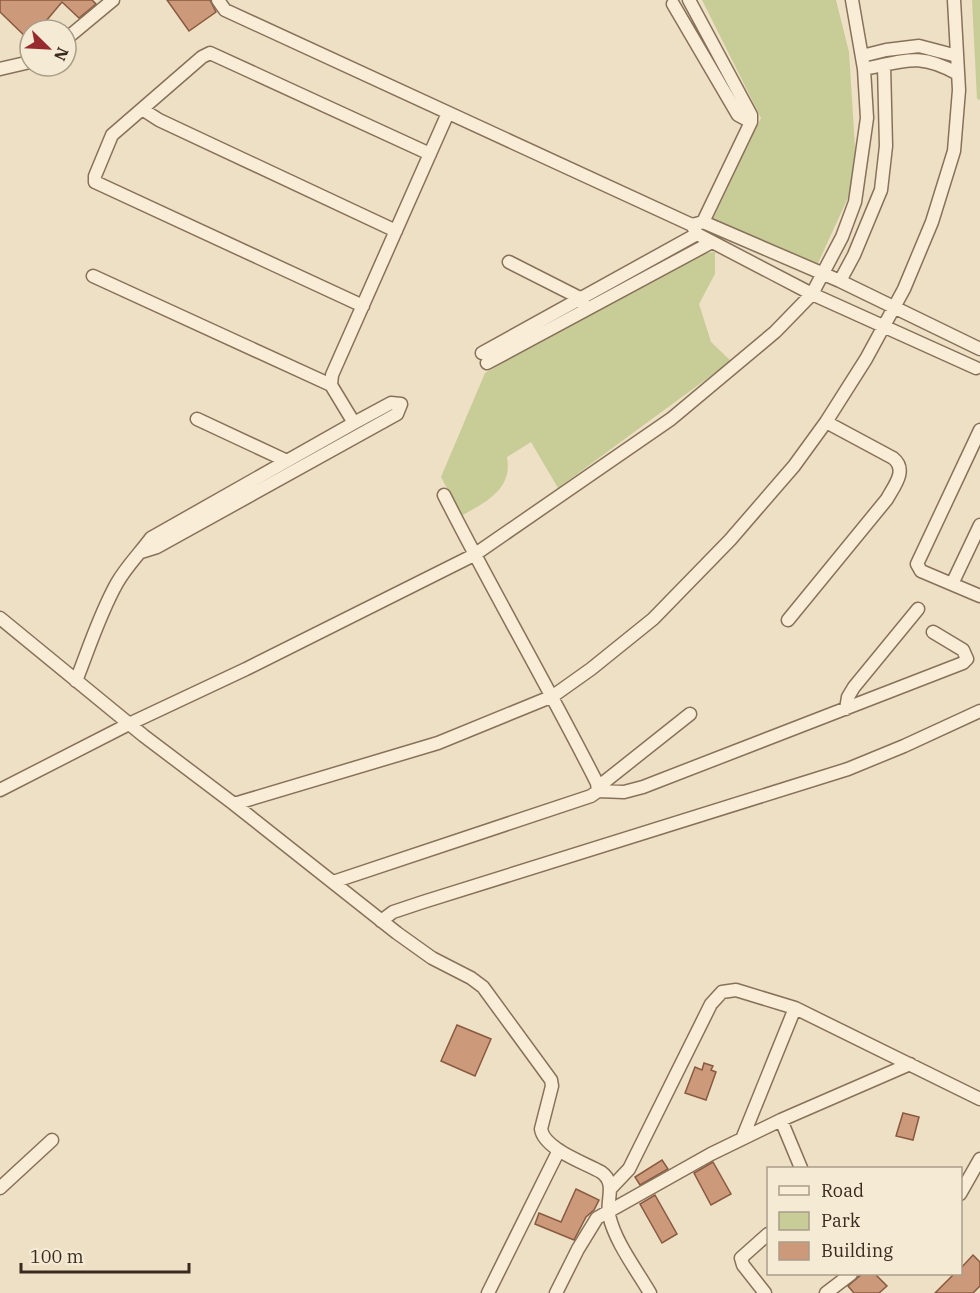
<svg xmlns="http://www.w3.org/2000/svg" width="980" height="1293" font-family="'IBM Plex Serif',serif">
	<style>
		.green { fill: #c8cc97 }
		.building { fill: #cc997a; stroke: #885a40; stroke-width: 1.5 }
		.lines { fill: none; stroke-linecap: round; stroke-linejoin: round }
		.minor-casing { stroke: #88715a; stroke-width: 15 }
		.minor { stroke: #f9edd7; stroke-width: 12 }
	</style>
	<rect width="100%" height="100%" fill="#eee0c4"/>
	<path class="green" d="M702,0H836L849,52L857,178L814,272L710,225L761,118Z
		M972,0H980V100L977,99Z
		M715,252V274L699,304L711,342L731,361L558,488L531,442L507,457C513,489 486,502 461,516L441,477L485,373L577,318L697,254Z"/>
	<path class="building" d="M0,0H92L96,4L79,18L62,2L46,21L56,30H30V41L0,12Z
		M167,0H210L216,12L189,31Z
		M457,1025L491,1039L475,1076L441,1061Z
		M704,1063L713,1066L711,1070L716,1072L706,1100L685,1093L695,1067L702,1070Z
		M903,1113L919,1117L913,1140L896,1136Z
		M662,1160L668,1169L640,1185L635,1177Z
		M713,1162L731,1194L711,1205L694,1173Z
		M576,1189L599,1200L594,1210L586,1217L574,1240L535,1224L539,1213L561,1222Z
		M655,1195L677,1234L662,1243L640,1204Z
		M973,1255L980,1262V1286L973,1293H935L954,1274H960V1269Z
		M862,1274H875L887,1286L879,1293H854L848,1286Z"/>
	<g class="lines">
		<g class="minor-casing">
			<path id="minor" d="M218,0L225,10L692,225L703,222L840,281L980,349
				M689,0L751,115V122L703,222
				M673,4L738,115L751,122
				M66,39L113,0
				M862,56L886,50L919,46L957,56
				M0,69L30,62
				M864,69C905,61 919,52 958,74
				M142,109L159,120L396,231
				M692,225L697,234L812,294L976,368
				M509,262L580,298L583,303
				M93,276L331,385
				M840,281L854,255L881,190L886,146L884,65
				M363,306L95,182V176L112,135L202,57L210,53L430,154
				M482,353L697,234
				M487,363L712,242
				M197,419L287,461
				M354,423L331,385L332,375L448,113
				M980,430L917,564L921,571L980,596
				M952,584L980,525
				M0,618L144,736L234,804L397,933L432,958L471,978L483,987L551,1080L552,1086L541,1129C544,1149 585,1163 601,1172C617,1183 606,1199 609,1215C615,1242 636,1269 650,1293
				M788,620L887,499C894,486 908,470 893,458L826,422
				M76,681C89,648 100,613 117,583C126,567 140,553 151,538L354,423L391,403L401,404L397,414L157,547L141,552
				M846,709L848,697L854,687L918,609
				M598,787L690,714
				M0,790L129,724L246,669L474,555L671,419L775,332L812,294L842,237L855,202L867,118L864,69L852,0
				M598,791L624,792L643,787L963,663L967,659L963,650L933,632
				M234,804L438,743L553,696L591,669L653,619L730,540L794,466L826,422L866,359L904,289L932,222L954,151L959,90L954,0
				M333,882L591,796L598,791L597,783C548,686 493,592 444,495
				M381,921L393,912L423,902L848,769L904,746L980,711
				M781,1120L801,1168
				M742,1139L795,1008
				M0,1188L52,1140
				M611,1188L629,1169L711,1004L722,992L736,990L795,1008L980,1099
				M960,1194L980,1159
				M488,1293L559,1150
				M556,1293L578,1249L597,1218L711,1154L781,1120L910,1064
				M765,1293L743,1265L741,1258L768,1234
				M826,1293L851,1274"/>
		</g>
		<use href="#minor" class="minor"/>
	</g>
	<rect x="767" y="1167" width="195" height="108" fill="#f5ead3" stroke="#a99d8b" stroke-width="1.5"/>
	<rect x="779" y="1186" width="30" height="9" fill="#f9edd7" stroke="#a99d8b" stroke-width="1.5"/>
	<text x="821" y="1197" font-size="18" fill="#382a1e">Road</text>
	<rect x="779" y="1212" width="30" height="18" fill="#c8cc97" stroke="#a99d8b" stroke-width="1.5"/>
	<text x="821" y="1227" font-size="18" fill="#382a1e">Park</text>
	<rect x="779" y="1242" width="30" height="18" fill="#cc997a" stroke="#a99d8b" stroke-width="1.5"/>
	<text x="821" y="1257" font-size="18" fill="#382a1e">Building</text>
	<g transform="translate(48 48) rotate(114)"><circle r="28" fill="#f5ead3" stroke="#a99d8b" stroke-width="1.5"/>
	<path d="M0-4.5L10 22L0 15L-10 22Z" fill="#972a2f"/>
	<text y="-9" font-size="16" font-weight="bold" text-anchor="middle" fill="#382a1e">N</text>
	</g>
	<path d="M21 1263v9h168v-9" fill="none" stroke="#382a1e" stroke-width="3"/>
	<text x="30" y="1263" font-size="18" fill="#382a1e" stroke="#f5ead3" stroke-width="4.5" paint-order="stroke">100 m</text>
</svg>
